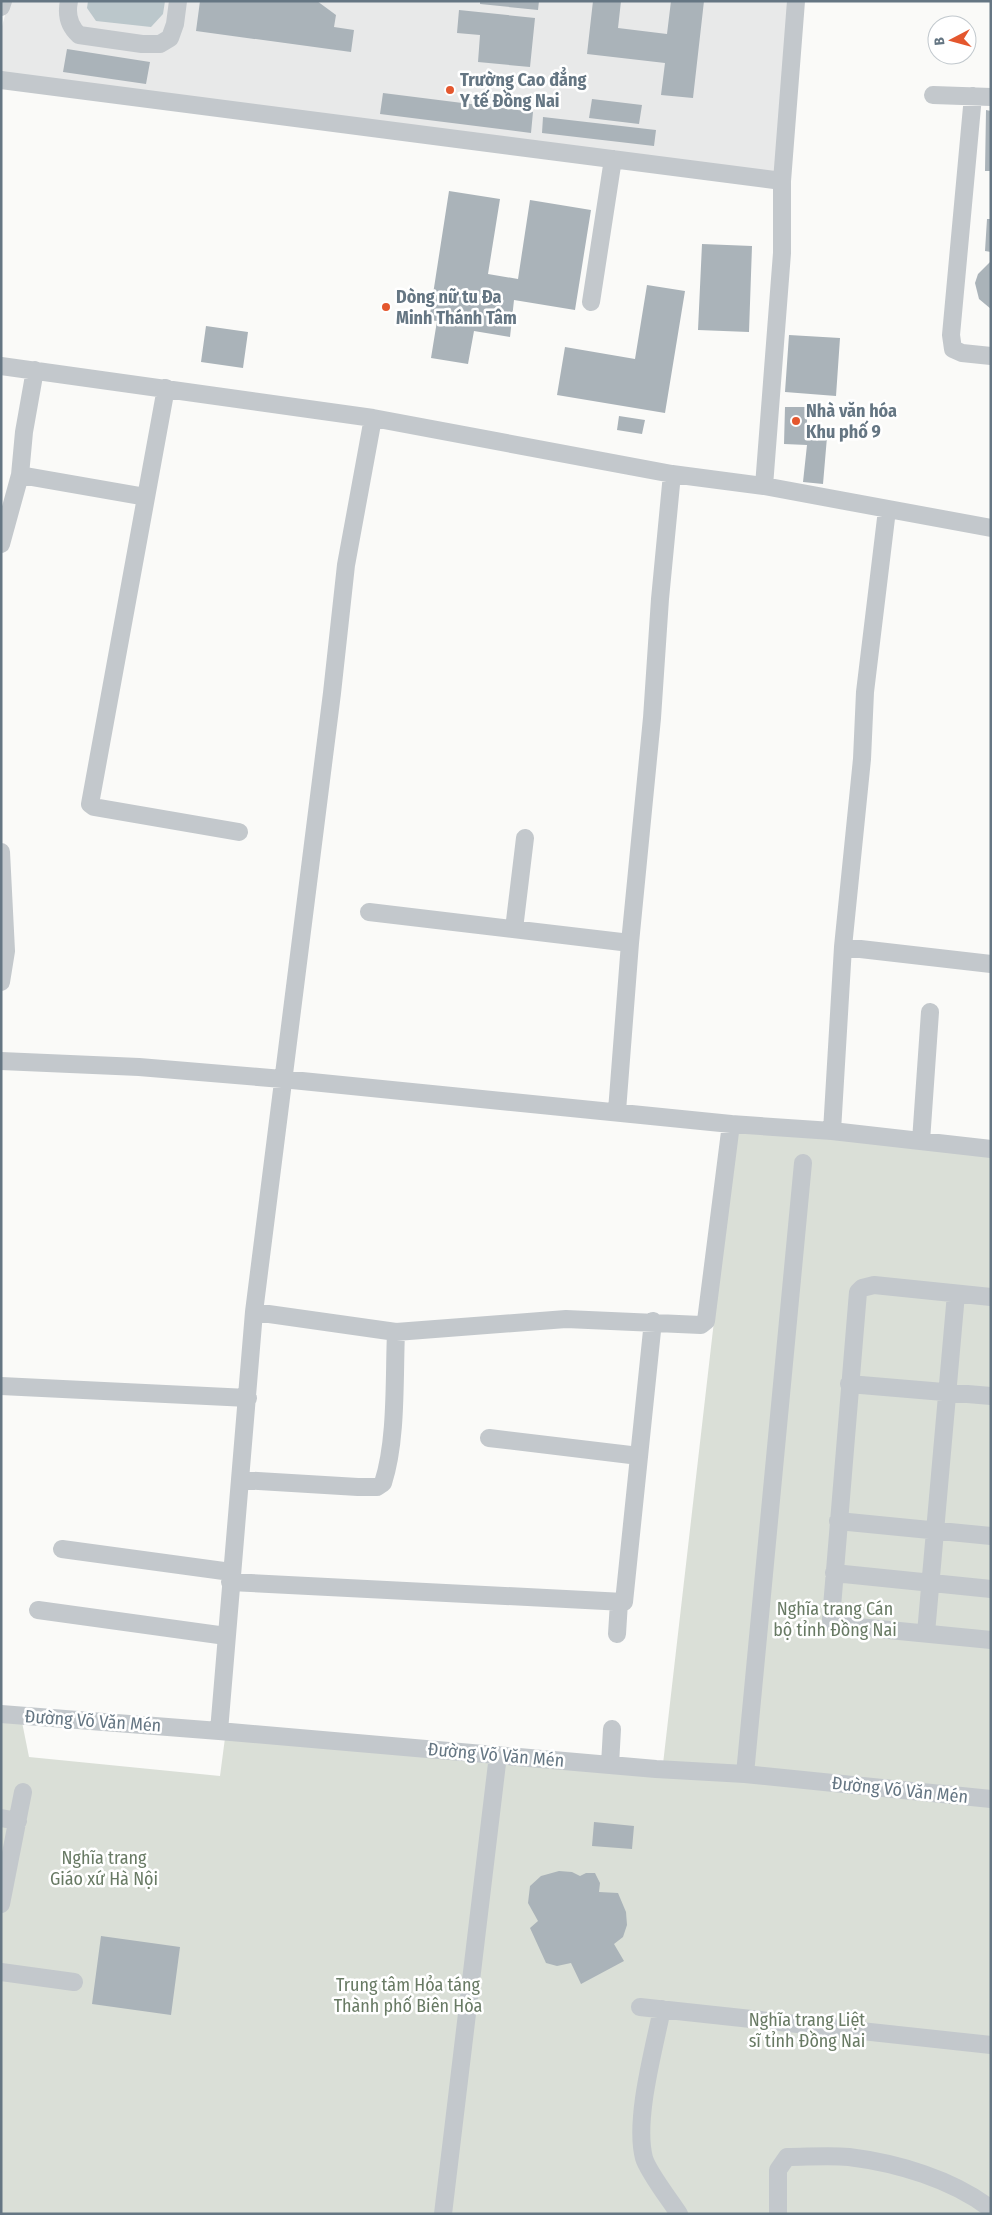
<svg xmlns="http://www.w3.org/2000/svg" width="992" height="2215" font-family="'Fira Sans Condensed',sans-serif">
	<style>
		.built { fill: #e8e9e9 }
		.green { fill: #dadfd7 }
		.water { fill: #bbc7cb }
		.building { fill: #aab3b9 }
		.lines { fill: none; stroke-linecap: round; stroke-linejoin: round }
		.minor { stroke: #c3c8cc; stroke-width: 18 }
		.poi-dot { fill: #e4572e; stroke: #fff; stroke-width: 2 }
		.labels { text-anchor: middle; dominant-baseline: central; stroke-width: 5; stroke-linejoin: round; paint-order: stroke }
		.poi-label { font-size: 18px; font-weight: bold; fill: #657683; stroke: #fff; text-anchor: start }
		.park-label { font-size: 18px; fill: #687a64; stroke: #fff }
		.street-label { font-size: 18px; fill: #657683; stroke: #fff }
	</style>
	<rect width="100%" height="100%" fill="#fafaf8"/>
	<path class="built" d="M9,1H791L777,174L1,74V30Z"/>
	<path class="green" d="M736,1130L828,1138L991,1156V1792L663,1764Z
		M1,1721L22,1722L29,1757L220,1776L225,1738L745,1781L991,1805V2214H1Z"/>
	<path class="water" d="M88,1H165L163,14L151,27L96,21L87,8Z"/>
	<path class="building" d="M200,1H317L336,15L334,27L354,30L351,52L196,31Z
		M480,1H539L538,10L480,4Z
		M593,1H621L618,28L667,34L671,1H704L693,98L661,95L665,63L587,54Z
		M459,10L535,18L530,67L478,62L480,35L457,33Z
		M67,49L150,62L146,84L63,72Z
		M383,93L533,112L531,133L380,114Z
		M592,99L642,105L639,124L589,118Z
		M986,110L991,111V171H985Z
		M543,117L656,130L654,146L542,133Z
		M449,191L500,199L488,274L518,279L530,200L591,210L575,310L514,300L510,337L474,331L468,364L431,358L437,321L429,320Z
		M987,219H991V252L985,251Z
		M702,244L752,246L749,332L698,330Z
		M991,261V309L979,299L975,283L978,274Z
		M647,285L685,291L665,413L557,395L565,347L635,359Z
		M206,326L248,332L243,368L201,362Z
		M789,335L840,338L836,396L785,392Z
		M785,407H807V436L827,437L823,484L803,482L807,445L784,444Z
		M619,416L645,420L642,434L617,430Z
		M594,1822L634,1826L632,1849L592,1846Z
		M559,1871L572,1872L580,1876L586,1873H595L600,1883L599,1892L618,1893L626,1912L627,1925L623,1937L614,1944L624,1961L581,1984L571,1963L557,1966L546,1963L530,1928L538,1921L528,1903L530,1886L541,1876Z
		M101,1936L180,1947L171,2015L92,2004Z"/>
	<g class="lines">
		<path class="minor" d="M69,1C66,15 69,26 79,35L142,44H160L170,38L175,24L178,1
			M1,7L3,1
			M1,80L782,181
			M933,95L991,97
			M973,96L951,335L953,349L962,353L991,356
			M591,302L613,159
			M1,366L373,418L672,474L764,486L991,528
			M166,388L90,804L94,807L239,832
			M20,475L146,497
			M764,486L782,253V181L796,1
			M1,544L20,475L24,432L35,370
			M1,852L6,951L1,982
			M369,912L630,943
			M514,929L525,838
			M843,947L991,964
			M1,1061L139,1067L282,1079L731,1124L832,1131L991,1149
			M617,1111L630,943L652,718L660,599L672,474
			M832,1131L843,947L862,759L865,692L887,510
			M921,1141L930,1012
			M991,1297L874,1285L862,1288L858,1292L831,1619L832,1623L838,1625L991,1640
			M254,1312L396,1332L566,1319L701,1325L706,1321L731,1124
			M849,1384L991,1396
			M1,1386L248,1398
			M489,1438L639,1456
			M240,1480L358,1487H377L383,1483C397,1440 394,1378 396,1332
			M838,1521L991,1536
			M62,1549L231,1572
			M834,1573L991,1589
			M230,1582L624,1602L653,1321
			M38,1610L226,1636
			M926,1633L956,1294
			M617,1634L619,1602
			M1,1714L219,1731L656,1769L745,1774L991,1799
			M219,1731L254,1312L332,693L346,565L373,418
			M610,1765L612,1729
			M745,1774L803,1163
			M1,1818L18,1821
			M1,1904L23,1792
			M1,1972L74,1982
			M640,2007L991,2045
			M662,2009C654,2049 634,2120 644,2158C648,2172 670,2200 679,2214
			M443,2214L498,1755
			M778,2214V2170L787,2157C807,2157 829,2155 849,2157C897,2163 952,2179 991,2209"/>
	</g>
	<g class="poi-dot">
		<circle cx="450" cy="90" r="5"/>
		<circle cx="386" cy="307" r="5"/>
		<circle cx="796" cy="421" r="5"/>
	</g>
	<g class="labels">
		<g class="poi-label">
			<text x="460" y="80">Trường Cao đẳng<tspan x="460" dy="21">Y tế Đồng Nai</tspan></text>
			<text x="396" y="297">Dòng nữ tu Đa<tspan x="396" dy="21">Minh Thánh Tâm</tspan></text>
			<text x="806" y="411">Nhà văn hóa<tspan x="806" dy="21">Khu phố 9</tspan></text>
		</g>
		<g class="park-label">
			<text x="835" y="1609">Nghĩa trang Cán<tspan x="835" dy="21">bộ tỉnh Đồng Nai</tspan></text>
			<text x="104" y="1858">Nghĩa trang<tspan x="104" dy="21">Giáo xứ Hà Nội</tspan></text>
			<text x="408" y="1985">Trung tâm Hỏa táng<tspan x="408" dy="21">Thành phố Biên Hòa</tspan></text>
			<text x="807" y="2020">Nghĩa trang Liệt<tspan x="807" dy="21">sĩ tỉnh Đồng Nai</tspan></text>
		</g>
		<g class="street-label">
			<text transform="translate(93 1721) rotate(4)">Đường Võ Văn Mén</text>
			<text transform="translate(496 1755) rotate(5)">Đường Võ Văn Mén</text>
			<text transform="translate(900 1790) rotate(6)">Đường Võ Văn Mén</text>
		</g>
	</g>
	<rect width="992" height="2215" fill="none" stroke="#657683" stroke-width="5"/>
	<g transform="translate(952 40) rotate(264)"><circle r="24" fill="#ffffff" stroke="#c1c8cd"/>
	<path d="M0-4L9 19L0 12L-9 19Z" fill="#e4572e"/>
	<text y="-8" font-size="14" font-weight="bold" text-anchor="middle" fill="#657683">B</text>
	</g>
</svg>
